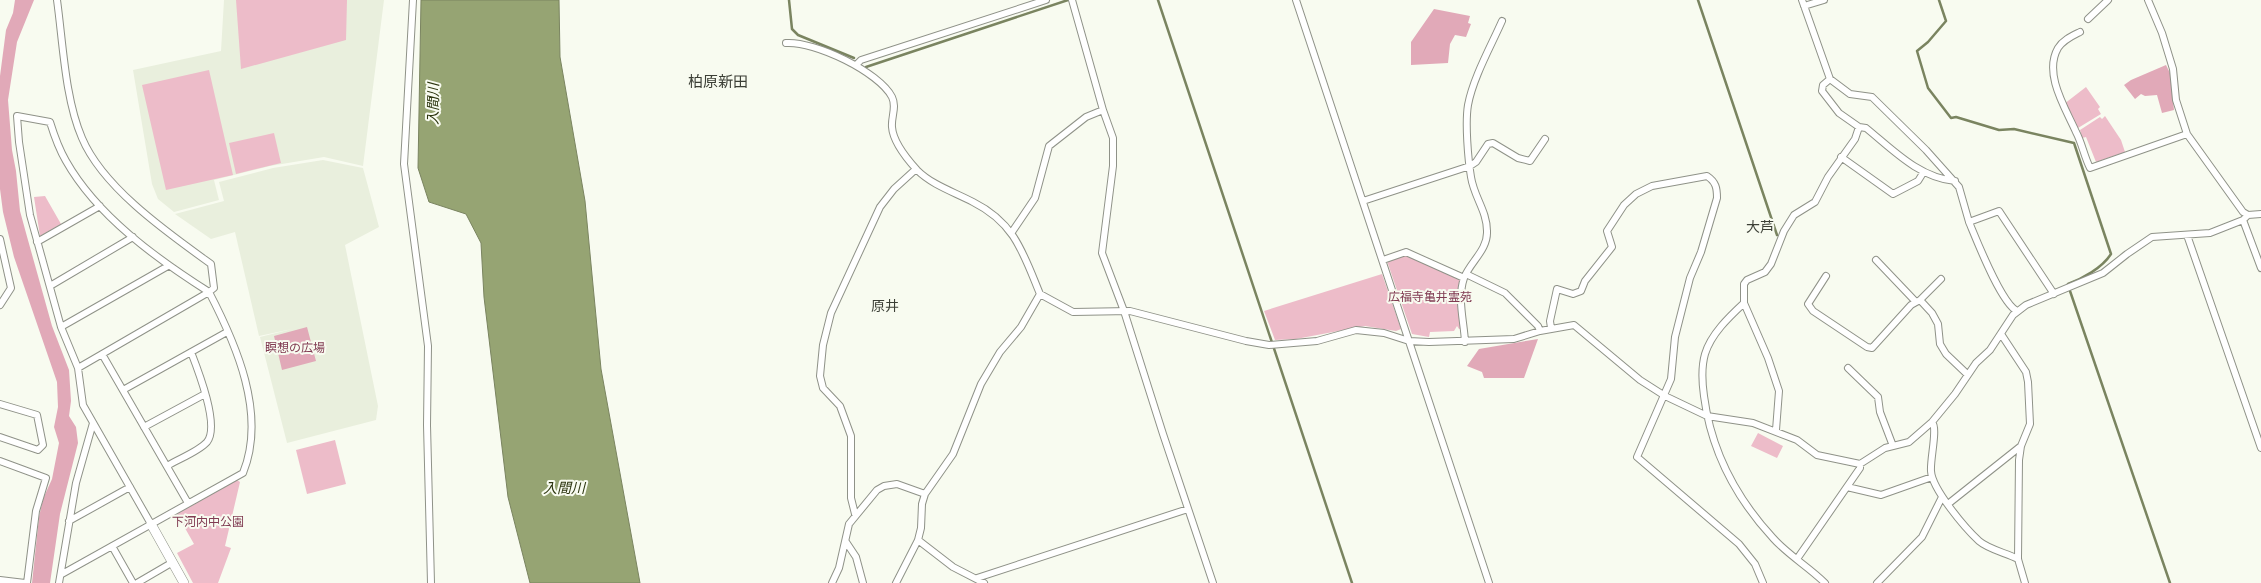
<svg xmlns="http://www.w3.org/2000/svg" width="2261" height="583" font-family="'Work Sans','Noto Sans JP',sans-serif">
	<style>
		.built { fill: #e9efdd }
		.green { fill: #edbcc9 }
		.forest { fill: #e1a9b8 }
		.water { fill: #96a473; stroke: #7a8460 }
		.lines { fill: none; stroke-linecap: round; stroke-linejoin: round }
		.stream { stroke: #7a8460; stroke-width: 2.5 }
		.street-casing { stroke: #8f9288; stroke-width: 8 }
		.secondary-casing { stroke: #8f9288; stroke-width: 10 }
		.street { stroke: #fff; stroke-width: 6 }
		.secondary { stroke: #fff; stroke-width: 9 }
		.labels { text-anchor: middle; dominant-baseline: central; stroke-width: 4; stroke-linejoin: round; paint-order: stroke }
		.park-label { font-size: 12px; fill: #803b52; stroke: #f8fbf0 }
		.water-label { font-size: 14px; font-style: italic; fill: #2d3610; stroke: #f8fbf0 }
		.neighbourhood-label { font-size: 14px; fill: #3c3f36; stroke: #f8fbf0 }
		.quarter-label { font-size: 15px; fill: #3c3f36; stroke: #f8fbf0 }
	</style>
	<rect width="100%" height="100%" fill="#f8fbf0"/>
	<path class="built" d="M224,0H384L363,166L324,157L270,166L214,180L219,200L174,212L158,199L152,184L133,70L221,51Z
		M323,160L363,168L379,227L345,245L378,406L376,420L287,443L260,337L292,329L259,336L235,232L211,239L175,214L224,201L219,182L273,168Z"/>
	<path class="green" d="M236,0H347L346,40L241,69Z
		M209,70L233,175L166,190L142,85Z
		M2086,87L2100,107L2098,109L2101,114L2078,128L2064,104Z
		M2105,116L2121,140L2125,152L2096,162L2086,137L2082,138L2080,130L2100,117L2102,119Z
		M274,133L281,163L236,174L229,143Z
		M45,196L61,224L40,236L34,197Z
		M1404,253L1461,279L1460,312L1458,315L1461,317L1463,329H1459L1457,326L1454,331L1430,332L1429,337L1412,334L1387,261Z
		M1382,274L1401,329L1396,331L1365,326L1296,339L1275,340L1264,311Z
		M1758,433L1783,446L1777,458L1751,446Z
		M335,440L346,484L307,494L296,450Z
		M237,480L240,482L225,546L231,548L218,583H193L177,553L194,544L177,514Z"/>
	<path class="forest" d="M15,0H34L17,42L8,100L12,150L16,171L20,211L26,233L52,326L69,370L71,401L69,416L76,427L78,443L60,514L50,583H32L39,517L43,499L52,479L59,443L54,427L58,407L57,382L14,257L3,212L0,189V76L6,30L13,13Z
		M1434,9L1470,16L1468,23L1471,24L1466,37L1455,35L1450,44L1448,63L1411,65V42Z
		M2166,65L2170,73L2174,110L2162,113L2157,95L2145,96L2141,94L2135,99L2124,85L2131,80Z
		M307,327L316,361L282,370L274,336Z
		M1538,339L1524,378H1484L1482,372L1467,366L1479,349Z"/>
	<path class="water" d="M421,0H559L560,57L585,201L601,369L640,583H530L508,497L484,297L481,243L466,214L429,202L418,168Z"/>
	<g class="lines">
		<path class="stream" d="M789,0L792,29L798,35L854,58
			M1158,0L1352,583
			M1698,0L1777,235
			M1939,0L1946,21L1928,42L1917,51L1928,88L1951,118L1956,117L1999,130L2014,129L2074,143L2111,254C2102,268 2082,279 2068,284
			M866,67L1068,0
			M2070,291L2170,583"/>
		<g class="street-casing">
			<path id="street" d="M57,0C63,43 65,99 82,138C103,188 168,233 211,264L214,288L209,292C236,344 267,414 243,473L62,574
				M413,0L404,164L428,346L427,425L431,583
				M1072,0L1103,110L1113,138V166L1102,253L1124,311L1163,434L1213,583
				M1296,0L1489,583
				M1802,0L1830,79L1850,94L1872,97L1926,150L1959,187L1969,222L1999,211L2054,294
				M2148,0L2162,33L2173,69L2176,100L2187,134L2243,212L2248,215L2261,214
				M1804,6L1824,0
				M2088,19L2108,0
				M2080,32C2072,36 2063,40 2058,48C2043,74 2066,109 2076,132C2082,143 2084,156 2090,168L2187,134
				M786,43C815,41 879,72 892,97C897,107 891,117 892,127C893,142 907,159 917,170C932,185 954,192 973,202C1015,223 1023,253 1040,294L1021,327L1000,352L981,384L953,454L925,494L922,504L921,528L918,540L896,583
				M856,65L861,60L1046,0
				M1859,127L1866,128C1892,149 1919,178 1955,181
				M1841,157L1893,194L1918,181L1923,173
				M1363,201L1470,166L1476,162L1488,144L1493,143L1518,158L1530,161L1545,139
				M2243,220L2261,268
				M1969,222C1977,241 2001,303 2017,311
				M1012,232L1035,198L1049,146L1086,117L1103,110
				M2187,235L2261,448
				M0,239L11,288L0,305
				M37,242L100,206
				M1383,260L1406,252L1464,278
				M1876,260L1916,302
				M1466,274L1505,293L1538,326L1540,331
				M1826,276L1808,304L1813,311L1867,347L1872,348L1911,305L1920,300L1932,313L1938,324L1940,344L1946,354L1967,374
				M50,286L133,237
				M1040,294L1073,312L1130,311L1246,341L1269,345L1317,341L1356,330L1384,333L1409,341L1429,342L1514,339L1540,331L1574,325L1640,380L1665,396L1707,416L1753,423L1797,440L1817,455L1860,464L1885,448L1909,442L1932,422L1955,394L1976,363L1990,350L2013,315L2026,305L2103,273L2127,254L2152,237L2210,233L2243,220L2248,215
				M1920,300L1941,279
				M1744,303L1768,358L1779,391L1776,430
				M61,327L168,266
				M1551,328L1550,321L1557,289L1573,294L1581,291L1585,281L1612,247L1607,231L1624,205L1636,194L1652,186L1707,176C1716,182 1717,188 1717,198L1701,252L1690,278L1675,337L1671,379L1637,457L1739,544L1755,564L1763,583
				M2001,334L2026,372L2028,382L2030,424L2021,446L2019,460L2018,559L2025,583
				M1465,342C1464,321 1457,299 1464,278C1470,262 1488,250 1487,231C1487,211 1474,197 1471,177C1468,159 1465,123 1468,105C1473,78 1491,46 1502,21
				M102,354L188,503
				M78,368L209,292C157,259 97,216 66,161C59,149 54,135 50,122L17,116L19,142L30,215L61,327L78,368L83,405L151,524
				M1848,368L1878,397L1880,412L1893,446
				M123,390L227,332
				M0,404L37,415L43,445L38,450L0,437
				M1932,422C1938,428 1930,459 1931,471C1932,489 1965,528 1979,541C1988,549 2006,553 2018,559
				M144,427L205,394
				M0,461L46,478L36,511L27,583
				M167,466C178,459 198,452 207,442C220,426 198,370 191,352
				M1847,487L1881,495L1932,477
				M1948,504L2021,446
				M855,514L851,498V436L840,406L823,388L820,376L823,345L831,313L880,207L894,189L916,169
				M69,521L130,487
				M918,540L953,567L984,583
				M846,542L856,557L863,583
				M112,546L133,583
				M1797,559L1860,468V464
				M977,578L1188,509
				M0,580L25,583
				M59,583L76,483L93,423
				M137,583L173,562
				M832,583L839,568L849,524L877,490L884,486L897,484L925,494
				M1825,583C1809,567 1788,555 1773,538C1736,498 1711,450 1704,396C1702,382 1701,368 1705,354C1711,334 1729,317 1744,303V284L1747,280L1765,272L1771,264L1784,231L1794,215L1815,202L1828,177L1855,139L1859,127L1839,113L1822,91L1823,85L1830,79
				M1877,583L1922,537L1942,497"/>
		</g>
		<g class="secondary-casing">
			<path id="secondary" d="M151,524L184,583"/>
		</g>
		<use href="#street" class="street"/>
		<use href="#secondary" class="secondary"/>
	</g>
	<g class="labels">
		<g class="park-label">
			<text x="1430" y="297">広福寺亀井霊苑</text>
			<text x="295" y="348">瞑想の広場</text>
			<text x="208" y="522">下河内中公園</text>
		</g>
		<g class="water-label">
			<text transform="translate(433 104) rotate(-89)">入間川</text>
			<text x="564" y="488">入間川</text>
		</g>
		<g class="neighbourhood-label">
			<text x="1760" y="227">大芦</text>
			<text x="885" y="306">原井</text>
		</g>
		<g class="quarter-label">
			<text x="718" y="82">柏原新田</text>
		</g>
	</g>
</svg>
